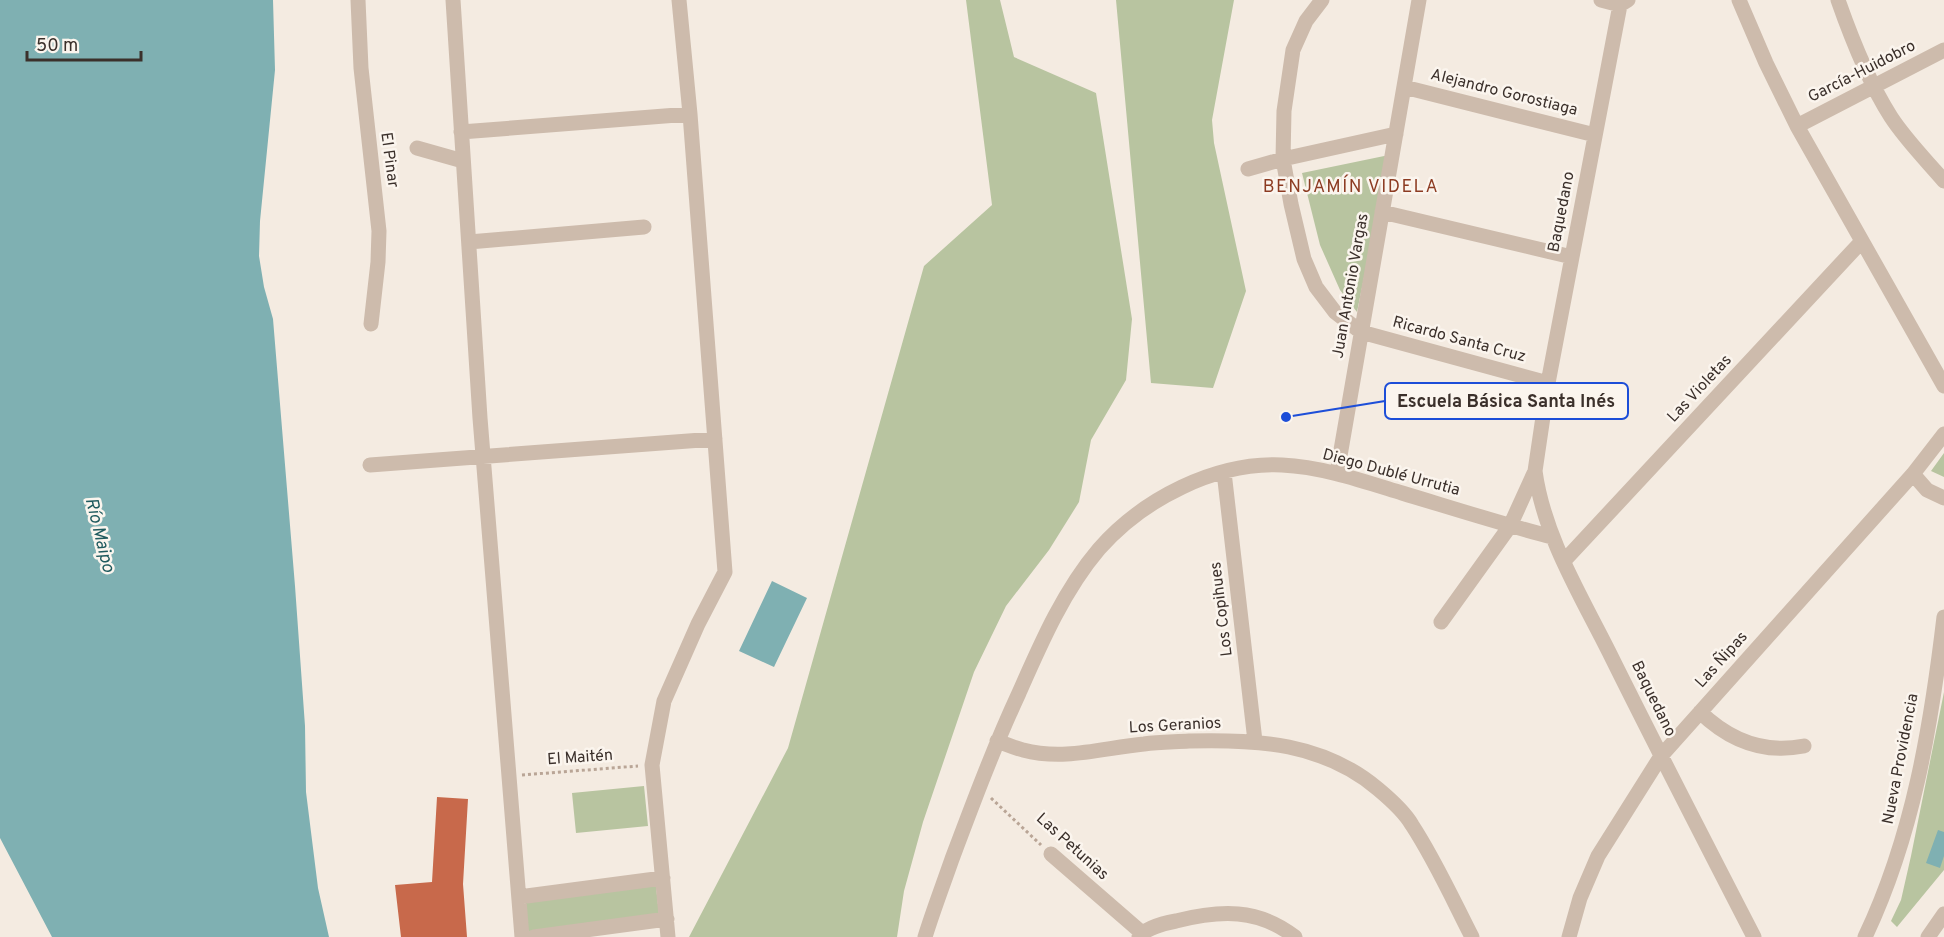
<svg xmlns="http://www.w3.org/2000/svg" width="1944" height="937" font-family="Overpass,sans-serif">
	<style>
		.green { fill: #b8c4a0 }
		.water { fill: #7fb0b2 }
		.building { fill: #c8694b }
		.lines { fill: none; stroke-linecap: round; stroke-linejoin: round }
		.path { stroke: #b9a596; stroke-width: 3; stroke-dasharray: 3 3; stroke-linecap: butt }
		.minor { stroke: #cdbbac; stroke-width: 15 }
		.labels { text-anchor: middle; dominant-baseline: central; stroke-width: 5; stroke-linejoin: round; paint-order: stroke }
		.street-label { font-size: 16px; fill: #3b302b; stroke: #fbf5ee }
		.neighbourhood-label { font-size: 18px; letter-spacing: 1.5px; fill: #8c3b22; stroke: #fbf5ee }
		.water-label { font-size: 18px; font-style: italic; fill: #1f5a5e; stroke: #fbf5ee }
		.leader { fill: none; stroke: #1d4ed8; stroke-width: 2 }
		.callout-dot { fill: #1d4ed8; stroke: #fbf5ee; stroke-width: 2 }
		.callout { fill: #fbf5ee; stroke: #1d4ed8; stroke-width: 2 }
		.callout-label { font-size: 18px; text-anchor: middle; font-weight: bold; fill: #3b302b }
	</style>
	<rect width="100%" height="100%" fill="#f4ebe1"/>
	<path class="green" d="M966,0H1000L1014,57L1096,93L1132,319L1126,380L1091,440L1079,502L1049,550L1006,606L974,672L923,822L904,891L897,937H689L788,748L924,266L992,205Z
		M1116,0H1234L1212,120L1214,143L1246,291L1213,388L1151,383Z
		M1389,155L1357,312L1340,290L1320,245L1302,173Z
		M1944,453V477L1931,471Z
		M1944,692V870L1897,927L1891,921L1901,900L1911,856Z
		M644,786L648,826L576,833L572,793Z
		M656,886L659,914L528,932L525,900Z"/>
	<path class="water" d="M0,0H273L275,70L260,221L259,256L264,287L273,319L295,586L305,726L306,792L318,888L329,937H52L0,838Z
		M772,581L807,598L774,667L739,651Z
		M1938,830L1944,832V856L1940,868L1926,863Z"/>
	<path class="building" d="M437,797L468,799L463,884L467,937H401L395,885L432,882Z"/>
	<g class="lines">
		<path class="path" d="M522,775L638,766
			M991,798L1041,845"/>
		<path class="minor" d="M358,0L361,68L379,231L378,262L371,324
			M453,0L480,418L522,937
			M1322,0L1306,21L1293,50L1284,111L1283,159L1291,204L1304,259L1316,287L1335,312L1361,332L1548,383
			M1601,0L1620,5
			M1739,0L1766,63L1797,126L1944,386
			M1838,0C1852,40 1868,81 1891,117C1906,140 1926,160 1944,181
			M1404,87L1595,135
			M1797,126L1944,50
			M461,132L690,114
			M417,148L463,161
			M1248,169L1283,159L1396,134
			M1382,212L1572,257
			M469,242L644,227
			M370,465L715,439
			M1535,471C1544,536 1580,594 1609,652C1656,747 1705,842 1754,937
			M1224,472L1255,741
			M1337,473L1419,0
			M1913,474L1927,490L1944,498
			M1564,561L1862,241
			M1441,622L1510,526L1535,471L1548,383L1620,5L1628,0
			M1700,712C1729,740 1764,754 1804,746
			M997,741C1006,744 1014,748 1023,750C1064,761 1103,748 1144,744C1159,742 1174,742 1189,741C1257,739 1324,743 1378,789C1390,799 1404,811 1412,825C1435,860 1453,900 1472,937
			M1051,854L1142,933L1143,937
			M519,897L663,878
			M534,937L667,919
			M668,937L652,765L664,701L698,624L725,572L690,114L679,0
			M925,937C933,911 943,885 952,859C973,803 994,747 1019,693C1041,643 1064,590 1099,549C1143,499 1215,462 1282,465C1323,467 1363,481 1402,493C1452,508 1502,524 1552,537
			M1139,937C1146,928 1165,923 1176,921C1220,910 1258,908 1295,937
			M1569,937L1580,898L1598,856L1661,756L1913,474L1944,434
			M1865,937C1913,836 1931,727 1944,617
			M1928,937L1944,914"/>
	</g>
	<g class="labels">
		<g class="street-label">
			<text transform="translate(1862 72) rotate(-27)">García-Huidobro</text>
			<text transform="translate(1504 93) rotate(14)">Alejandro Gorostiaga</text>
			<text transform="translate(389 160) rotate(82)">El Pinar</text>
			<text transform="translate(1562 212) rotate(-79)">Baquedano</text>
			<text transform="translate(1351 286) rotate(-80)">Juan Antonio Vargas</text>
			<text transform="translate(1459 340) rotate(15)">Ricardo Santa Cruz</text>
			<text transform="translate(1700 389) rotate(-47)">Las Violetas</text>
			<text transform="translate(1391 473) rotate(15)">Diego Dublé Urrutia</text>
			<text transform="translate(1222 609) rotate(-97)">Los Copihues</text>
			<text transform="translate(1722 660) rotate(-48)">Las Ñipas</text>
			<text transform="translate(1653 699) rotate(64)">Baquedano</text>
			<text transform="translate(1175 726) rotate(-3)">Los Geranios</text>
			<text transform="translate(580 758) rotate(-4)">El Maitén</text>
			<text transform="translate(1901 759) rotate(-79)">Nueva Providencia</text>
			<text transform="translate(1072 847) rotate(42)">Las Petunias</text>
		</g>
		<g class="neighbourhood-label">
			<text x="1351" y="187">BENJAMÍN VIDELA</text>
		</g>
		<g class="water-label">
			<text transform="translate(99 535) rotate(76)">Río Maipo</text>
		</g>
	</g>
	<path class="leader" d="M1286 417L1385 401"/>
	<circle class="callout-dot" cx="1286" cy="417" r="6"/>
	<rect class="callout" x="1385" y="383" width="243" height="36" rx="6"/>
	<g class="callout-label">
		<text x="1506" y="407">Escuela Básica Santa Inés</text>
	</g>
	<path d="M27 51v9h114v-9" fill="none" stroke="#3b302b" stroke-width="3"/>
	<text x="36" y="51" font-size="18" fill="#3b302b" stroke="#fbf5ee" stroke-width="4.5" paint-order="stroke">50 m</text>
</svg>
